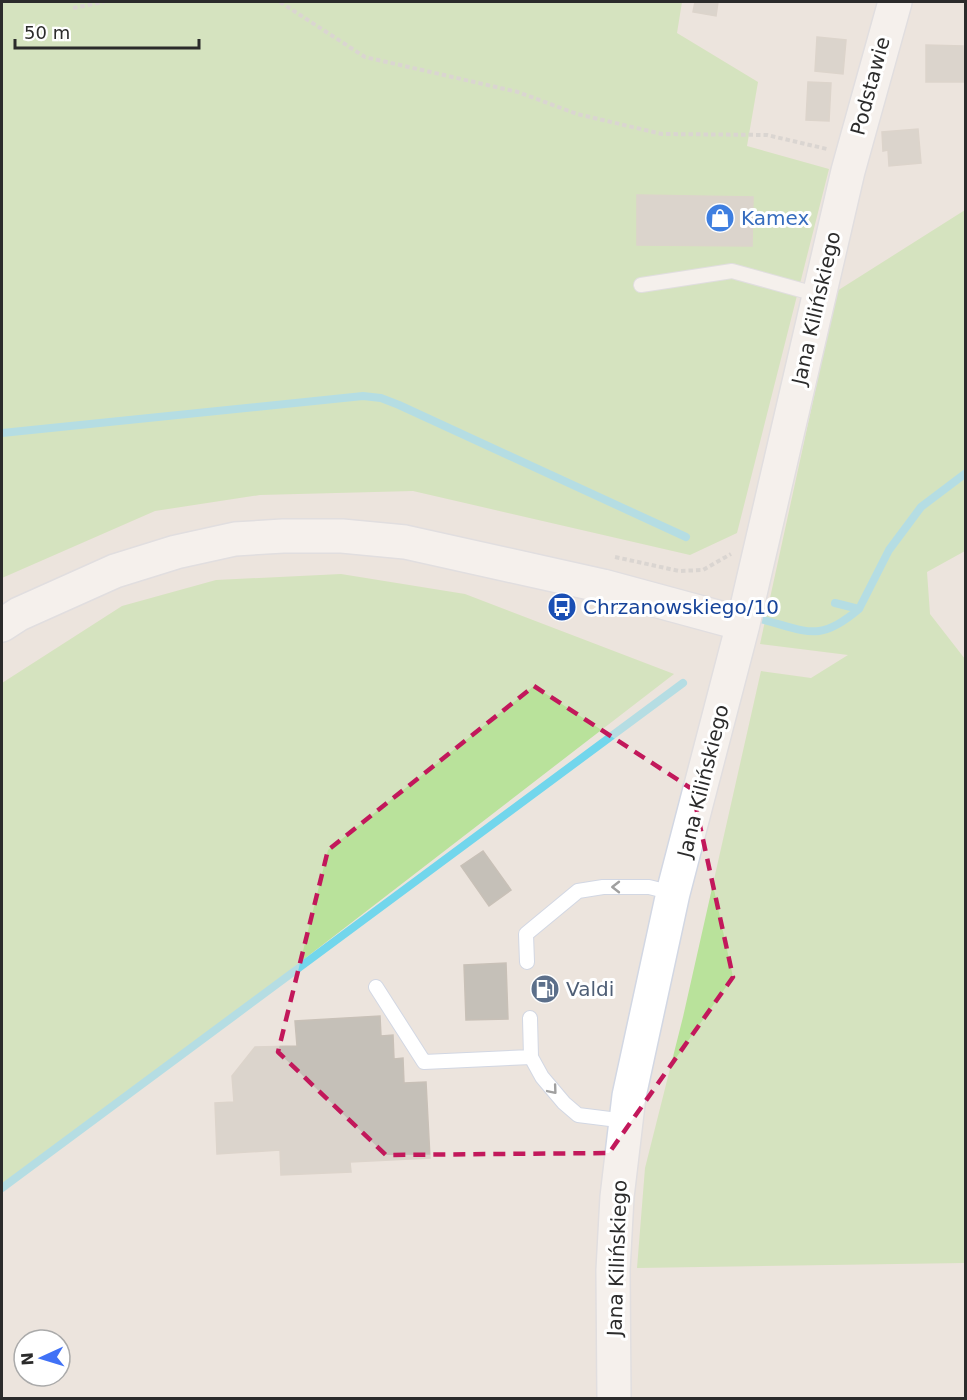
<svg xmlns="http://www.w3.org/2000/svg" width="967" height="1400" font-family="'DejaVu Sans',sans-serif">
	<style>
		.green { fill: #b9e29b }
		.lines { fill: none; stroke-linecap: round; stroke-linejoin: round }
		.stream { stroke: #72d6ec; stroke-width: 8 }
		.building { fill: #c5c0b8; stroke: #c8c0b7; stroke-width: 1.5 }
		.lane-casing { stroke: #d2d7e3; stroke-width: 16 }
		.secondary-casing { stroke: #d2d7e3; stroke-width: 36 }
		.path { stroke: #c4c4c4; stroke-width: 4; stroke-dasharray: 4.5 3; stroke-linecap: butt }
		.lane { stroke: #fff; stroke-width: 14 }
		.secondary { stroke: #fff; stroke-width: 33 }
		.oneway { stroke: #a0a0a0 }
		.marked { fill: none; stroke: #c2185b; stroke-width: 4.5; stroke-dasharray: 12 8; stroke-linejoin: round }
		.labels { text-anchor: middle; dominant-baseline: central; stroke-width: 6; stroke-linejoin: round; paint-order: stroke }
		.street-label { font-size: 20px; fill: #2b2b2b; stroke: #fff }
		.shop-label { font-size: 20px; fill: #366cbe; stroke: #fff; text-anchor: start }
		.transit-label { font-size: 20px; fill: #164399; stroke: #fff; text-anchor: start }
		.service-label { font-size: 20px; fill: #4e5e75; stroke: #fff; text-anchor: start }
	</style>
	<rect width="100%" height="100%" fill="#ece4dd"/>
	<path class="green" d="M2,2H682L677,33L758,82L747,146L829,169L737,533L690,555L413,491L260,495L155,511L2,578Z
		M965,210V551L927,572L930,614L965,659V1263L637,1268L645,1168L683,1017L761,671L811,678L848,655L760,644L837,291Z
		M341,574L465,594L674,674L2,1192V683L122,606L216,580Z"/>
	<g class="lines">
		<path class="stream" d="M2,433L363,396L381,398L399,405L686,537
			M835,603L859,609L889,550L921,507L966,473
			M764,620C809,632 820,642 859,609
			M2,1188L683,683"/>
	</g>
	<path class="building" d="M695,2H718L716,16L693,12Z
		M817,37L846,40L843,74L815,71Z
		M926,45L963,46L964,82H926Z
		M808,82L831,83L829,121L806,120Z
		M918,129L921,163L889,166L888,150L883,151L882,132Z
		M637,195L753,197L752,246L637,245Z
		M483,851L511,890L489,906L461,866Z
		M506,963L508,1019L466,1020L464,965Z
		M380,1016L381,1036L393,1035L394,1059L403,1058L404,1083L426,1082L430,1158L350,1162L351,1172L281,1175L280,1150L217,1154L215,1103L234,1102L232,1076L255,1047L297,1046L295,1021Z"/>
	<g class="lines">
		<g class="lane-casing">
			<path id="lane" d="M641,285L732,271L819,295
				M527,962L526,934L578,891L603,887H649L673,893
				M376,987L424,1062L531,1057
				M530,1018L531,1057L542,1077L564,1103L578,1115L626,1121"/>
		</g>
		<g class="secondary-casing">
			<path id="secondary" d="M2,625L19,614L115,571L176,552L235,539L283,536H342L405,542L603,586L743,624
				M614,1398L613,1270L617,1197L629,1096L673,893L743,624L848,171L895,2"/>
		</g>
		<path class="path" d="M280,2L365,57L518,92L577,114L662,134L767,135L827,149
			M73,8L104,2
			M615,557L679,571L703,570L731,554"/>
		<use href="#lane" class="lane"/>
		<use href="#secondary" class="secondary"/>
	</g>
	<defs><path id="oneway-chevron" d="M-2-3.5L2.5 0L-2 3.5" fill="none" stroke-width="1.6" stroke-linecap="round" stroke-linejoin="round" transform="scale(1.5)"/></defs>
	<g class="oneway">
		<use href="#oneway-chevron" transform="translate(616 887) rotate(180)"/>
		<use href="#oneway-chevron" transform="translate(553 1090) rotate(50)"/>
	</g>
	<path d="M0 0H967V1400H0ZM534,686L692,789L733,977L609,1153L386,1155L278,1052L328,850Z" fill="#ece4dd" fill-opacity=".55" fill-rule="evenodd"/>
	<path class="marked" d="M534,686L692,789L733,977L609,1153L386,1155L278,1052L328,850Z"/>
	<defs>
		<g id="shop-disc" transform="scale(1.5)"><circle r="9.5" fill="#3f7fe0" stroke="#fff"/><path d="M-5-2.5h2.3a2.7 3.5 0 0 1 5.4 0H5L5.5 6h-11ZM-1.5-2.5h3a1.5 2.3 0 0 0-3 0Z" fill="#fff"/></g>
		<g id="bus-disc" transform="scale(1.5)"><circle r="9.5" fill="#1a4fb4" stroke="#fff"/><path d="M-5-6H5V4H4V6H2V4H-2V6H-4V4H-5ZM-3.5-4V0h7V-4ZM-3.5 1.2v1.5H-2V1.2ZM2 1.2v1.5H3.5V1.2Z" fill="#fff"/></g>
		<g id="fuel-disc" transform="scale(1.5)"><circle r="9.5" fill="#5c6f8a" stroke="#fff"/><path d="M-5.5-6h7V0h2V4h1.3V-2.5L3-4.5l.8-.8L6-3V5H2.5V1h-1V6h-7ZM-4.2-4.7v3.2H.2V-4.7Z" fill="#fff"/></g>
	</defs>
	<g fill-rule="evenodd">
		<use href="#shop-disc" x="720" y="218"/>
		<use href="#bus-disc" x="562" y="607"/>
		<use href="#fuel-disc" x="545" y="989"/>
	</g>
	<g class="labels">
		<g class="street-label">
			<text transform="translate(870 86) rotate(-75)">Podstawie</text>
			<text transform="translate(816 308) rotate(-77)">Jana Kilińskiego</text>
			<text transform="translate(703 781) rotate(-76)">Jana Kilińskiego</text>
			<text transform="translate(617 1258) rotate(-88)">Jana Kilińskiego</text>
		</g>
		<g class="shop-label">
			<text x="741" y="218">Kamex</text>
		</g>
		<g class="transit-label">
			<text x="583" y="607">Chrzanowskiego/10</text>
		</g>
		<g class="service-label">
			<text x="566" y="989">Valdi</text>
		</g>
	</g>
	<rect width="967" height="1400" fill="none" stroke="#2b2b2b" stroke-width="6"/>
	<g transform="translate(42 1358) rotate(266)"><circle r="28" fill="#ffffff" stroke="#aaaaaa" stroke-width="1.5"/>
	<path d="M0-4.5L10 22L0 15L-10 22Z" fill="#4071f6"/>
	<text y="-9" font-size="16" font-weight="bold" text-anchor="middle" fill="#2b2b2b">N</text>
	</g>
	<path d="M15 39v9h184v-9" fill="none" stroke="#2b2b2b" stroke-width="3"/>
	<text x="24" y="39" font-size="18" fill="#2b2b2b" stroke="#ffffff" stroke-width="4.5" paint-order="stroke">50 m</text>
</svg>
